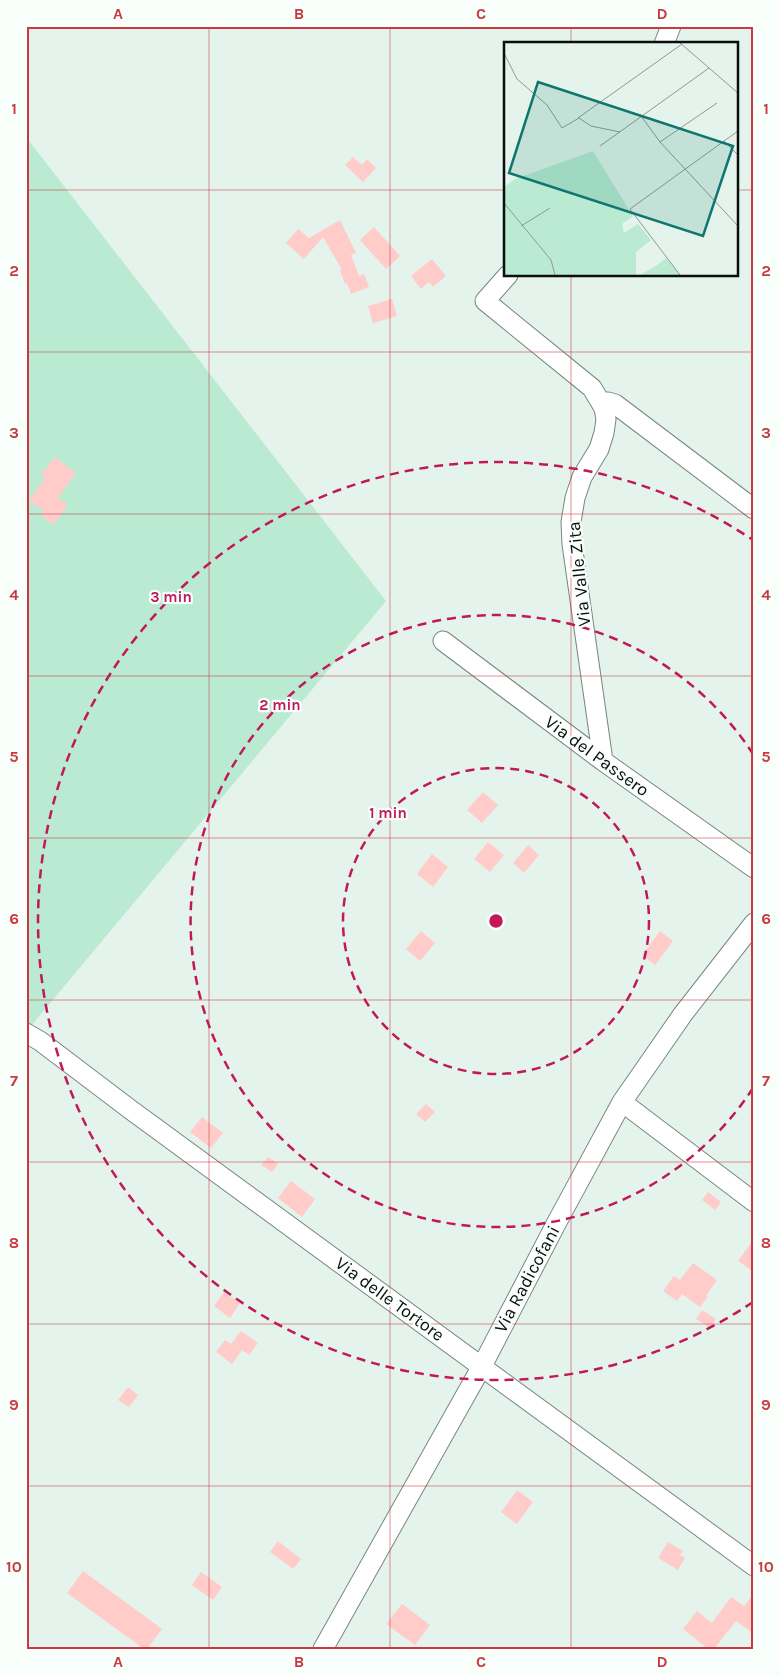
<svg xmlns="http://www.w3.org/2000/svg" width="780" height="1675" font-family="Karla,sans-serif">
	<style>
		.green { fill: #baead2 }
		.building { fill: #ffccc9 }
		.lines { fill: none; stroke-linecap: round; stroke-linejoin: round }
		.minor-casing { stroke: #788780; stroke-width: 21 }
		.minor { stroke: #fff; stroke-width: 19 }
		.grid { fill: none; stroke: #c93941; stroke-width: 1; stroke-opacity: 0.55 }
		.ring { fill: none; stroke: #c2185b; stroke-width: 2.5; stroke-dasharray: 9 6 }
		.labels { text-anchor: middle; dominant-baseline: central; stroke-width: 4.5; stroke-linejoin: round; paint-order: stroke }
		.street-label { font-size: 18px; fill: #0a0f0d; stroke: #f8fffb }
		.inset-road { fill: none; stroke: #8d9893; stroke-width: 1 }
		.view { fill: #0f766e; fill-opacity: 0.15; stroke: #0f766e; stroke-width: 2.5 }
		.inset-edge { fill: none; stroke: #0a0f0d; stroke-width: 2.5 }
		.centre { fill: #c2185b; stroke: #f8fffb; stroke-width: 2.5 }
		.ring-label { font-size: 15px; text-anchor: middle; font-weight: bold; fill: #c2185b; stroke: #f8fffb; stroke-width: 4.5; stroke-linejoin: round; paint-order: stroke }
		.neatline { fill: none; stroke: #c93941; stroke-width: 2 }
		.grid-label { font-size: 16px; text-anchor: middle; font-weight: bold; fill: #c93941 }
	</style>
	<rect width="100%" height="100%" fill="#e4f4ec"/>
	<path class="green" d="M26,137L386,601L26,1032Z"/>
	<path class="building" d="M353,157L362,165L367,159L376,168L363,182L345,165Z
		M340,220L356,253L351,255L359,276L364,274L369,287L351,294L347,283L345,284L340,270H342L323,237L304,259L286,243L298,229L309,238Z
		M374,227L400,256L386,269L360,240Z
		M432,259L446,276L433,287L429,282L421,289L411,276Z
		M392,299L397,316L373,323L368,306Z
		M55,457L76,473L58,498L68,505L53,525L41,515L44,511L29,500L45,479L40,476Z
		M483,792L498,805L482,823L467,810Z
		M488,842L504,855L490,872L474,859Z
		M528,845L539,855L524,873L513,863Z
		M432,854L448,867L433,887L417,874Z
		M421,931L435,943L420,961L406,949Z
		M660,931L673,941L655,965L642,955Z
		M426,1104L435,1112L425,1122L416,1114Z
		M202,1117L223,1133L211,1148L190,1132Z
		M268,1157L278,1164L272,1172L261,1165Z
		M291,1181L315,1199L302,1217L278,1198Z
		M708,1192L721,1202L715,1210L702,1200Z
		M754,1239V1272L738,1261Z
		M693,1263L717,1280L706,1296L708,1297L700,1307L682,1294L677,1301L663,1291L674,1276L680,1280Z
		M224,1292L240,1303L230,1318L214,1306Z
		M702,1310L716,1319L710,1328L696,1319Z
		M241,1331L258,1343L249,1355L242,1350L232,1364L216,1352L225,1340L231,1344Z
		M128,1387L138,1395L129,1407L118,1400Z
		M517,1490L533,1502L517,1524L501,1512Z
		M278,1541L301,1559L293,1569L270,1552Z
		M668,1542L683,1551L680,1555L685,1558L678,1570L658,1558Z
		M83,1571L162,1629L147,1649H144L67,1593Z
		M201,1572L222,1587L213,1600L192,1585Z
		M754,1593V1634L736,1621L714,1649H708L683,1629L697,1611L712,1623L731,1597L744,1606Z
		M402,1604L430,1625L415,1645L386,1624Z"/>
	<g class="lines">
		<g class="minor-casing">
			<path id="minor" d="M664,44L671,26
				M508,275L485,301L592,388L604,408L606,419L604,433L599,449L582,477L575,498L571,522L572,544L603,761
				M601,402H608L615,404L754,509
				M443,641L603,761L754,868
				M26,1033L40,1041L131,1110L754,1566
				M622,1102L754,1202
				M323,1649L482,1366L557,1222L622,1102L683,1014L754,923"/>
		</g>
		<use href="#minor" class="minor"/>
	</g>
	<path class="grid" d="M209,26V1649M390,26V1649M571,26V44M26,190H505M736,190H754M571,275V1649M26,352H754M26,514H754M26,676H754M26,838H754M26,1000H754M26,1162H754M26,1324H754M26,1486H754"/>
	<g class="ring">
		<circle cx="496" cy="921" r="153"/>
		<path d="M753 1088A306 306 0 1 1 753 754"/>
		<path d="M753 1302A459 459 0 1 1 753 540"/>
	</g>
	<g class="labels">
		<g class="street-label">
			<text transform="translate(579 574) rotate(-96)">Via Valle Zita</text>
			<text transform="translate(597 756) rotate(36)">Via del Passero</text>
			<text transform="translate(527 1279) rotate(-62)">Via Radicofani</text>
			<text transform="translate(390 1299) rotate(36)">Via delle Tortore</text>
		</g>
	</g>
	<g transform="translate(504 42)">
		<rect width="234" height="234" fill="#e4f4ec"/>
		<path d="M89,109L129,174L118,182L120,191L134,182L147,198L132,210V233H0V145L11,137ZM162,216L176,233H136L152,224Z" fill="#baead2"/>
		<path class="inset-road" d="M175,0L234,51M0,11L13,37L43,63L58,86L75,76L87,84L116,90M137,74L156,100L234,184M74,76L178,2M220,99L234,113M156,100L213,61M96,104L205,26M0,161L47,218L51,233M17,184L46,166M176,233L126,167L234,89"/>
		<path class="view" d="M34,40L229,104L199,194L5,131Z"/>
		<rect width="234" height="234" class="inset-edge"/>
	</g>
	<circle cx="496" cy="921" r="8" class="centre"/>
	<g class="ring-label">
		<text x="171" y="602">3 min</text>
		<text x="280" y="710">2 min</text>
		<text x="388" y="818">1 min</text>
	</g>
	<rect width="780" height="1675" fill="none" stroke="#f8fffb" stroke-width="55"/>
	<rect x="28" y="28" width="724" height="1620" class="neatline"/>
	<g class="grid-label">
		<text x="118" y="19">A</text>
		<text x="299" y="19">B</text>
		<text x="481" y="19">C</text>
		<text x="662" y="19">D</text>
		<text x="14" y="114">1</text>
		<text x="766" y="114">1</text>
		<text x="14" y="276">2</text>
		<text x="766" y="276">2</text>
		<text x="14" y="438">3</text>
		<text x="766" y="438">3</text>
		<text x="14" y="600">4</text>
		<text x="766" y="600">4</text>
		<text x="14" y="762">5</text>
		<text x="766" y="762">5</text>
		<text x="14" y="924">6</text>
		<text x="766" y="924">6</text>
		<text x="14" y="1086">7</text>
		<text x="766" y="1086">7</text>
		<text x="14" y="1248">8</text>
		<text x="766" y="1248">8</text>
		<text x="14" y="1410">9</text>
		<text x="766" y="1410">9</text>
		<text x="14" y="1572">10</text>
		<text x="766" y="1572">10</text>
		<text x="118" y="1667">A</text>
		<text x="299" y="1667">B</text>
		<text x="481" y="1667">C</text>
		<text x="662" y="1667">D</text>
	</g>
</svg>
